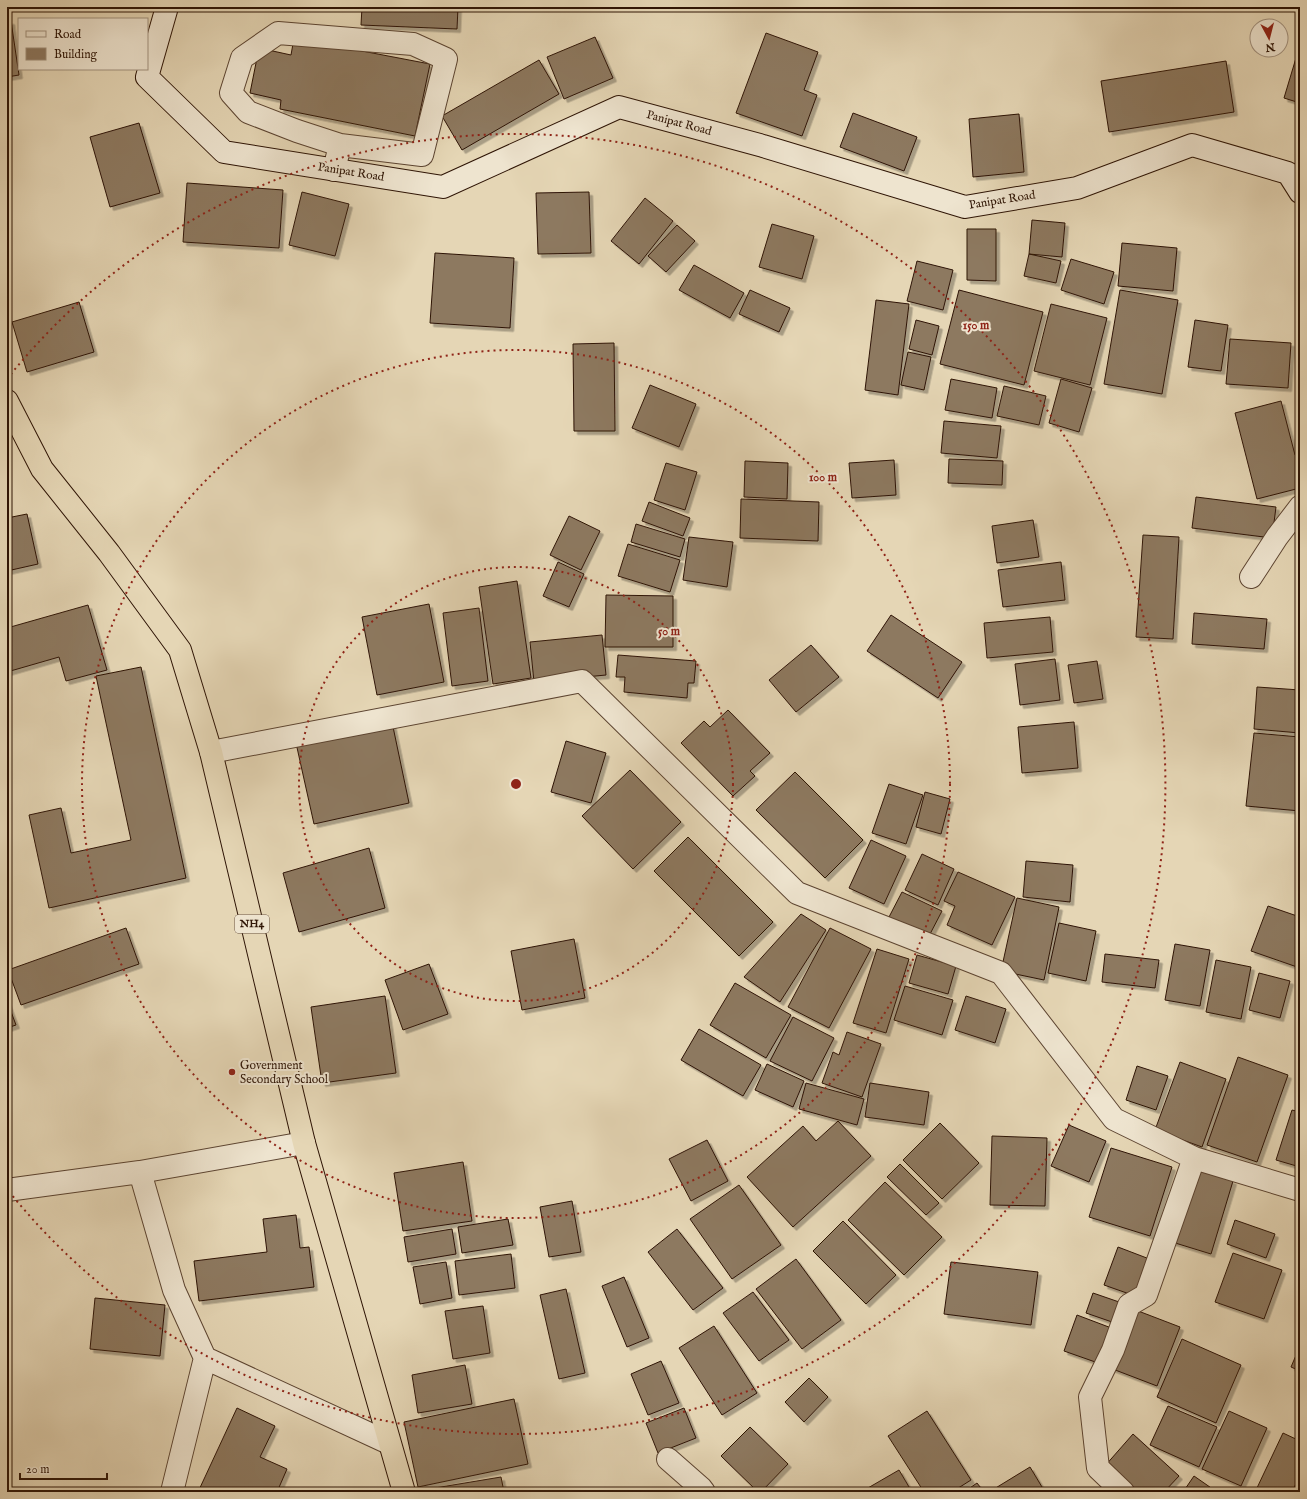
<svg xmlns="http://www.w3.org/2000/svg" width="1307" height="1499" font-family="'IM FELL English',serif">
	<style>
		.building { fill: #8d7961; stroke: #2e1405; filter: url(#shadow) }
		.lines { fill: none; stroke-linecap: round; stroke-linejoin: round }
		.street-casing { stroke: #5c4431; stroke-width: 24 }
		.secondary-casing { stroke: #2e1405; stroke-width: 24 }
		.highway-casing { stroke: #2e1405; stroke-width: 24 }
		.street { stroke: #eee4cf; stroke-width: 22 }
		.secondary { stroke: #eee4cf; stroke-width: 22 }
		.highway { stroke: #e5d6b5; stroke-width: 22 }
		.ring { fill: none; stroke: #8f2418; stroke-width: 2; stroke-dasharray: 2 4 }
		.poi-dot { fill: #8f2418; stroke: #eee4cf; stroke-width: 1.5 }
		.labels { text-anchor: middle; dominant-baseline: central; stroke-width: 4; stroke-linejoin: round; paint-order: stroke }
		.shield { fill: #eee4cf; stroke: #685242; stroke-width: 1 }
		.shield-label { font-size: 11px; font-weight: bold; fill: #2e1405 }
		.street-label { font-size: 12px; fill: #2e1405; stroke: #eee4cf }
		.poi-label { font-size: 12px; fill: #2e1405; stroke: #eee4cf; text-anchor: start }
		.centre { fill: #8f2418; stroke: #eee4cf; stroke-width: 2 }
		.ring-label { font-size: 12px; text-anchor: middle; font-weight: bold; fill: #8f2418; stroke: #eee4cf; stroke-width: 4; stroke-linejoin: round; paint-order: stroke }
	</style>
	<defs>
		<filter id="shadow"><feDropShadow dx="3.5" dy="3.5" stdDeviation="0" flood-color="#0004"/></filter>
	</defs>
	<rect width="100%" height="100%" fill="#e5d6b5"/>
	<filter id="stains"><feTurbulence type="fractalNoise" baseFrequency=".005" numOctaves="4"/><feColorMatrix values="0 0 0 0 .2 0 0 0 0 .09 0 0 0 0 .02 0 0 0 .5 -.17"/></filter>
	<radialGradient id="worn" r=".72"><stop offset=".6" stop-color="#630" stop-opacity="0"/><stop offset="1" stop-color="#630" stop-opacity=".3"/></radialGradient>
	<path class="building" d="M362,7H458L457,29L361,25Z
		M7,21H11L19,75L7,77Z
		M766,33L818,52L804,90L817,95L802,136L736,113Z
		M595,37L613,78L564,99L547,57Z
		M294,38L430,64L415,136L280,109L281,100L250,93L259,48L291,55Z
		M1296,58L1300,59V103L1284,98Z
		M539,60L559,94L462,150L442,116Z
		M1226,61L1234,112L1109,132L1101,81Z
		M853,113L917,137L904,171L840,147Z
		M1019,114L1024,172L973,177L969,119Z
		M139,123L160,193L110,207L90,137Z
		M187,183L283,190L279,248L183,242Z
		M302,192L349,204L335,256L289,245Z
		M589,192L591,253L538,254L536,193Z
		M645,198L673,221L639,264L611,241Z
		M1032,220L1065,223L1062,257L1029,254Z
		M772,224L814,236L802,279L759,267Z
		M677,225L695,241L666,272L648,256Z
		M967,229H996V281L967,280Z
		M1122,243L1177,248L1173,291L1118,286Z
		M435,253L514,258L510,328L430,323Z
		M1029,254L1061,261L1056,283L1024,276Z
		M1071,259L1114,272L1104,304L1061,290Z
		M917,261L953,270L943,310L907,301Z
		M694,265L744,293L730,318L679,290Z
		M750,290L790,308L779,332L739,314Z
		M959,290L1043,312L1024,385L940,364Z
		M1120,290L1178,300L1162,394L1104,384Z
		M876,300L909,304L898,395L865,390Z
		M79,302L94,352L27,372L12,322Z
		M1051,304L1107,318L1090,385L1034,371Z
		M916,320L939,326L932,355L909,349Z
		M1195,320L1228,325L1221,371L1188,367Z
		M1230,339L1291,343L1288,388L1226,384Z
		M614,343L615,431H574L573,344Z
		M908,352L931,357L924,390L901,385Z
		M951,379L997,388L992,418L945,410Z
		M1061,379L1092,388L1079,432L1049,423Z
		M650,385L696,404L679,447L632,428Z
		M1004,386L1046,396L1039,425L997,416Z
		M1281,401L1295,455L1300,454V488L1257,499L1235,413Z
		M944,421L1001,426L997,458L941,453Z
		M949,459L1003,461L1002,485L948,483Z
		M894,460L896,495L852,498L849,463Z
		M745,461L788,463L787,499L744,497Z
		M666,463L697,472L685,510L654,500Z
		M1196,497L1276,507L1272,538L1192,528Z
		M741,499L819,502L818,541L740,538Z
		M649,502L690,518L683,536L642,521Z
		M27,514L38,564L7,571V518Z
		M569,516L600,531L581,570L550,555Z
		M1033,520L1039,557L997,563L992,526Z
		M636,524L685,539L680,557L631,542Z
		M1143,535L1179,537L1173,639L1136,637Z
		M689,537L733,542L727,587L683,580Z
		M628,544L680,560L670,592L618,576Z
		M558,562L584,574L569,607L543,596Z
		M1061,562L1065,600L1003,607L998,570Z
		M517,581L531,678L493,684L479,587Z
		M606,595L673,596V647H605Z
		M429,604L444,682L377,695L362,617Z
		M88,605L107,670L66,681L59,657L7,672V628Z
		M479,608L488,681L452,686L443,613Z
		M1194,613L1267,619L1264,649L1192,644Z
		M891,615L962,662L938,698L867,651Z
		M1050,617L1053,652L987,658L984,623Z
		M602,635L606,675L534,682L530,642Z
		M811,645L839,677L796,712L769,680Z
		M618,655L696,661L694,683H688L687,698L624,692L625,677H616Z
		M1055,659L1060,700L1020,705L1015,664Z
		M1097,661L1103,699L1074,703L1068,665Z
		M141,667L186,878L49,908L29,815L61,808L71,853L131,840L96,676Z
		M1257,687L1300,690V733L1254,729Z
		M728,710L770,753L750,771L755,776L733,796L681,743L704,721L710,727Z
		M392,722L409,803L314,824L296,743Z
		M1074,722L1078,768L1022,773L1018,727Z
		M1254,733L1300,737V811L1246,806Z
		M566,741L606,753L591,803L551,792Z
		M630,770L681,822L633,869L582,816Z
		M795,772L863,840L825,878L756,810Z
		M889,784L923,795L906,844L872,833Z
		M925,792L950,799L941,834L916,827Z
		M688,837L773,922L739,956L654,871Z
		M871,840L906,856L884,904L849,888Z
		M369,848L385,908L299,932L283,873Z
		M922,854L954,869L938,905L905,890Z
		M1026,861L1073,865L1070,902L1023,897Z
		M958,872L1015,897L992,945L947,925L955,906L944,901Z
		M902,892L942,911L929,936L889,917Z
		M1017,898L1059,907L1044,980L1001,971Z
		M1268,906L1300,917V968L1251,951Z
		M801,914L826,930L780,1002L744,977Z
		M1059,923L1096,931L1086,981L1048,973Z
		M126,928L139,964L21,1005L8,970Z
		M830,928L871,949L829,1028L788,1007Z
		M574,939L585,998L522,1010L511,951Z
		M1175,944L1210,950L1200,1006L1165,1000Z
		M877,949L909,959L886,1033L853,1023Z
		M1105,954L1159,960L1155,988L1102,982Z
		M917,955L956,966L948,994L909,983Z
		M1216,960L1251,967L1241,1019L1206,1012Z
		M429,964L448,1014L403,1030L385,980Z
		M1259,973L1290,981L1280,1018L1249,1010Z
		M735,983L791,1015L766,1058L710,1025Z
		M905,986L953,1000L942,1035L894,1020Z
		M385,996L396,1073L322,1083L311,1007Z
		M966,996L1006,1009L995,1043L955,1030Z
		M7,1001L16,1025L7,1028Z
		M793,1017L834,1038L812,1081L770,1061Z
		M699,1029L761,1065L743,1096L681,1060Z
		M847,1032L881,1044L862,1097L822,1083L833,1052L839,1055Z
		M1238,1057L1288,1075L1257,1162L1207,1145Z
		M1180,1062L1226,1079L1202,1147L1155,1130Z
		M767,1064L804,1081L793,1107L755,1090Z
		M1137,1066L1168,1076L1156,1110L1126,1100Z
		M806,1083L864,1099L857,1125L799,1109Z
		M870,1083L929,1092L924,1125L865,1117Z
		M1292,1110L1300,1112V1167L1276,1160Z
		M838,1121L871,1156L793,1227L747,1177L803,1126L816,1141Z
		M940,1123L979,1163L942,1199L903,1160Z
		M1069,1125L1106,1141L1089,1182L1051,1166Z
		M992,1136L1047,1138L1045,1206L990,1205Z
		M707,1140L728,1181L691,1201L669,1159Z
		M1111,1148L1172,1167L1150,1236L1089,1217Z
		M463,1162L472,1221L403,1231L394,1173Z
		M900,1164L939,1203L926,1215L887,1177Z
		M1194,1169L1233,1181L1211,1254L1172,1242Z
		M885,1182L942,1237L904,1275L848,1220Z
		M739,1185L781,1245L732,1279L690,1219Z
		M572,1201L581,1252L549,1257L540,1207Z
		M296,1215L300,1248L309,1247L314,1287L199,1301L194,1261L267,1252L263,1219Z
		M508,1219L513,1245L462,1253L458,1227Z
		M1235,1220L1275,1234L1266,1258L1227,1244Z
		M843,1221L896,1275L866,1304L813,1251Z
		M452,1229L456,1254L408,1262L404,1237Z
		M677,1229L723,1288L693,1310L648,1252Z
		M1118,1247L1152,1260L1138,1297L1104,1285Z
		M1233,1253L1282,1270L1264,1319L1215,1302Z
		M511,1254L515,1288L459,1295L455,1261Z
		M796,1259L841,1320L802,1349L756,1289Z
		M446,1262L452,1298L420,1304L413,1267Z
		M951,1262L1038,1272L1031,1325L944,1314Z
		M624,1277L649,1338L627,1347L602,1286Z
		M566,1289L585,1373L559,1379L540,1295Z
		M753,1292L789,1340L759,1361L723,1313Z
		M1093,1293L1122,1303L1115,1323L1086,1313Z
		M95,1298L165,1305L160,1356L90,1349Z
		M483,1306L490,1353L453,1359L445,1311Z
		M1133,1309L1180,1327L1157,1386L1110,1368Z
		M1077,1315L1114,1329L1101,1364L1064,1351Z
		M714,1326L757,1393L722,1415L679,1348Z
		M1182,1339L1241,1365L1216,1423L1157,1397Z
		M1300,1346V1371L1291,1367Z
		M661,1361L679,1403L648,1415L631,1374Z
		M465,1365L472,1404L418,1413L412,1375Z
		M809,1378L828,1397L804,1422L785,1402Z
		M514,1399L528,1464L418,1487L404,1422Z
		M1168,1406L1217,1427L1199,1467L1150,1445Z
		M237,1408L275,1426L260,1457L287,1469L277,1492H198Z
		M684,1408L696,1438L658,1453L646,1423Z
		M927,1411L971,1480L952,1492H924L888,1436Z
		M1229,1411L1267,1428L1241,1486L1202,1469Z
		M750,1427L788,1464L761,1492H758L721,1456Z
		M1283,1433L1300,1441V1475L1292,1492H1261L1256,1490Z
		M1133,1434L1179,1476L1164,1492H1132L1104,1467Z
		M1030,1467L1045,1492H996L994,1489Z
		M899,1470L912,1492H861Z
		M1194,1476L1217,1492H1183Z
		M501,1477L504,1492H436L435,1488Z
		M977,1483L984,1492H964Z"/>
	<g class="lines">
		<g class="street-casing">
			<path id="street" d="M334,170L340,145L297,131L248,112L231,93L242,58L278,33L413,44L446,59L422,155L340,145
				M1251,577L1277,537L1300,507
				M211,752L582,681L797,893L1001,973L1114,1119L1194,1158L1300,1190
				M140,1172L174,1290L205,1358L389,1443
				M7,1190L140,1172L304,1143
				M668,1459L701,1488L704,1492
				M172,1492L205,1358
				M1123,1492L1098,1468L1090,1397L1113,1350L1129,1305L1146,1295L1194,1158"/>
		</g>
		<g class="secondary-casing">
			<path id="secondary" d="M167,7L147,77L224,152L443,187L619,107L763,146L965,207L1077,188L1192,145L1288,173L1300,192"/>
		</g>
		<g class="highway-casing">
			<path id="highway" d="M7,401L42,469L109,553L180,650L211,752L304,1143L404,1492"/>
		</g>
		<use href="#street" class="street"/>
		<use href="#secondary" class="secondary"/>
		<use href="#highway" class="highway"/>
	</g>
	<g class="ring">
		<circle cx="516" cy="784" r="217"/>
		<circle cx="516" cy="784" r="434"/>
		<path d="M7 379A650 650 0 1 1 7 1189"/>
	</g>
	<circle class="poi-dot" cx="232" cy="1072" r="4"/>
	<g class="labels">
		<rect class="shield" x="235" y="915" width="34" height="18" rx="3"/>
		<g class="shield-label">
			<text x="252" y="924">NH4</text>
		</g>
		<g class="street-label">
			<text transform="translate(679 123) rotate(15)">Panipat Road</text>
			<text transform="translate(351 172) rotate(9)">Panipat Road</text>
			<text transform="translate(1002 200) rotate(-9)">Panipat Road</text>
		</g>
		<g class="poi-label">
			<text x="240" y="1065">Government<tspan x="240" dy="14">Secondary School</tspan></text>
		</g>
	</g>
	<circle cx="516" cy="784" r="6" class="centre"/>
	<g class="ring-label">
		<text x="976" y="329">150 m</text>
		<text x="823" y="481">100 m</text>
		<text x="669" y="635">50 m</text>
	</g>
	<rect width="1307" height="1499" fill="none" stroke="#e5d6b5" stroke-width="24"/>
	<rect x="8" y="8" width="1291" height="1483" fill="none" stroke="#2e1405" stroke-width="2"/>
	<rect x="12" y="12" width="1283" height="1475" fill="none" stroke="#2e1405"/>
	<rect x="18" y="18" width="130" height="52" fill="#eee4cf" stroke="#a1917e"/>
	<rect x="26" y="31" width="20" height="6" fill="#eee4cf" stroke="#a1917e"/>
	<text x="54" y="38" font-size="12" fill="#2e1405">Road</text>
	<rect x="26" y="48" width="20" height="12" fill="#8d7961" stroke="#a1917e"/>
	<text x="54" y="58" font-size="12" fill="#2e1405">Building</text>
	<g transform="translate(1269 38) rotate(173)"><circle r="19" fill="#eee4cf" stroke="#a1917e"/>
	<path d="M0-3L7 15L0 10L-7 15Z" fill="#8f2418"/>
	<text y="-6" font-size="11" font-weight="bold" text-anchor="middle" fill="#2e1405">N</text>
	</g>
	<path d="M20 1473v6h87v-6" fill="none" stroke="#2e1405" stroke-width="2"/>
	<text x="26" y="1473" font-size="12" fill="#2e1405" stroke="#eee4cf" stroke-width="3" paint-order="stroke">20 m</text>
	<rect width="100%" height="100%" filter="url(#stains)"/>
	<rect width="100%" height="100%" fill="url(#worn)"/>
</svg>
